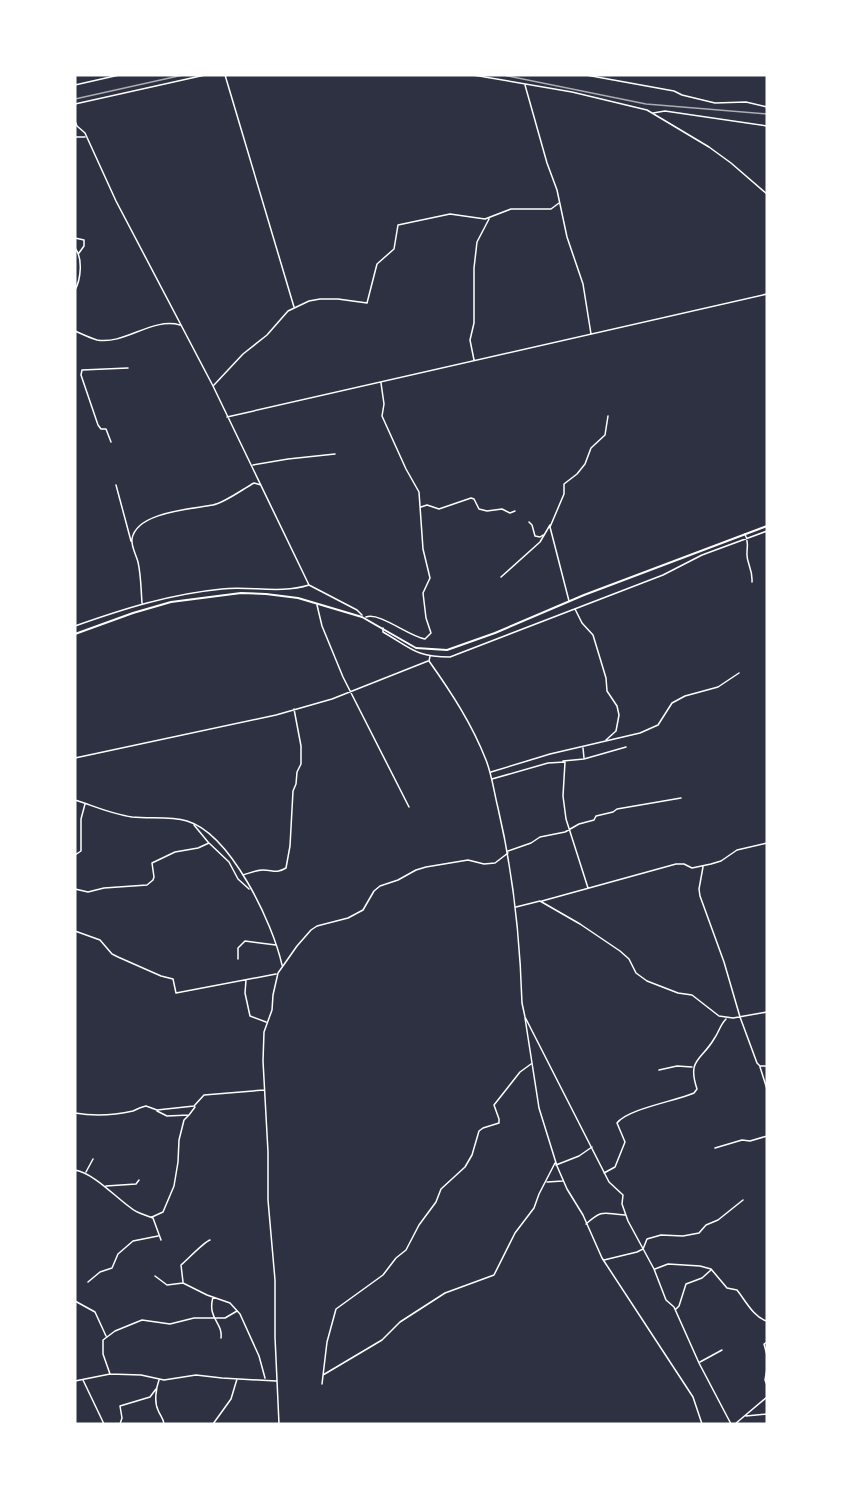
<svg xmlns="http://www.w3.org/2000/svg" width="842" height="1499" font-family="'Space Grotesk',sans-serif">
	<style>
		.lines { fill: none; stroke-linecap: round; stroke-linejoin: round }
		.minor { stroke: #fff; stroke-width: 1.5 }
		.tertiary { stroke: #fff; stroke-width: 2 }
		.rail { stroke: #abadb3; stroke-width: 1.5 }
	</style>
	<rect width="100%" height="100%" fill="#2d3142"/>
	<g class="lines">
		<path class="minor" d="M225,75L294,307
			M473,75L572,92L647,110L709,147L731,163L767,194
			M586,75L674,91L682,95L715,103L746,102L767,107
			M75,85L119,75
			M525,85L547,163L557,190L567,237L583,284L591,334
			M75,104L205,75
			M653,113L665,111L767,126
			M75,121L77,126L85,133L116,201L213,386L309,585L357,610L362,615
			M75,137H85
			M75,238L84,240V246L79,253
			M75,248C83,258 81,279 75,290
			M75,331C82,334 90,338 97,340C125,345 152,317 180,325
			M474,360L470,340L474,323V268L477,242L489,219
			M214,385L243,354L267,335L288,311L309,301L320,299H338L367,303L377,264L394,249L398,225L450,214L485,219L511,209H551L559,203
			M227,417L767,294
			M111,442L106,429H101L98,425L81,375L82,370L128,368
			M253,465L288,459L335,454
			M116,485L131,541
			M421,507L427,505L439,509L471,498L474,499L479,509L487,511L502,509L510,513L515,511
			M529,522L532,525L535,536L540,537L543,535
			M745,534C749,542 747,545 747,553C746,563 753,568 752,582
			M501,577L540,542L550,525
			M569,601L550,527L564,494V484L577,474L585,464L591,448L605,435L608,416
			M142,603C141,590 141,575 138,562C136,554 131,547 132,539C136,512 192,509 213,505C224,503 243,489 254,483L261,485
			M317,605L322,626L343,677L409,807
			M575,609L582,623L593,635L606,678L607,691L617,706L619,715L616,731L606,740
			M366,617C380,612 408,636 425,639L431,633L426,618L423,593L430,578L423,549L419,492L406,469L382,416L384,404L381,383
			M75,626C123,609 170,594 222,589C250,586 281,594 309,585
			M383,628V632C411,648 415,657 450,657L663,575L702,555L767,531
			M430,656L429,661C451,692 472,724 486,760C492,775 494,792 498,808C513,872 520,937 522,1003L525,1017L609,1182L623,1195L622,1204L628,1221L654,1269L666,1300L674,1307L699,1363L731,1424
			M583,748L584,758
			M75,758L276,715L332,699L428,661
			M563,761L584,759L626,747
			M491,772L550,754L640,733L658,725L672,703L685,696L718,687L739,673
			M492,779L548,763L565,762L563,796L566,819L588,888
			M75,800C94,806 112,814 132,817C150,819 169,816 187,821C231,834 273,924 282,965
			M194,825L208,842
			M508,851L531,843L540,837L565,832L579,824L594,820L596,816L613,812L617,809L681,798
			M75,855L81,851V819L85,804
			M703,867L699,889L700,896L724,962L740,1017L757,1063L760,1066H767
			M243,875C250,873 256,870 263,870C273,870 276,874 286,868L290,846L293,791L296,784L297,772L301,764V746L294,709
			M75,889L88,892L104,888L147,885L153,880L154,877L152,863L175,852L198,848L209,843L229,862L238,879L249,889
			M542,901L676,864H684L692,868L711,864L721,861L737,850L767,843
			M516,907L540,901L580,924L620,951L629,959L636,973L647,981L678,993L692,995L719,1016L733,1018L767,1012
			M75,931L100,940L112,954L118,957L161,976L173,979L176,993L276,974
			M238,959V948L245,941L276,945
			M246,980L245,993L250,1016L266,1022
			M525,1018L539,1108L557,1166L567,1189L583,1215L602,1258L693,1397L702,1424
			M760,1067L767,1089
			M659,1070L677,1066L692,1067
			M157,1111L167,1116L189,1115L195,1107
			M75,1113C93,1116 115,1115 133,1111C137,1109 141,1107 146,1106L157,1110L194,1106L204,1095L264,1090
			M715,1148L742,1140L750,1141L767,1136
			M556,1165L579,1156L592,1147
			M75,1170C95,1174 114,1196 131,1208C136,1213 146,1215 153,1218L161,1240
			M86,1172L93,1159
			M604,1173L615,1167L625,1142L617,1123C627,1109 676,1101 694,1093L697,1089C687,1059 701,1061 714,1039C719,1032 720,1025 726,1019
			M547,1182L563,1181
			M106,1186L136,1184L139,1180
			M152,1217L163,1212L174,1186L178,1162L179,1140L184,1120L189,1115
			M586,1224C604,1208 604,1214 625,1215
			M604,1260L637,1252L643,1249L647,1239L661,1235L683,1236L699,1233L706,1225L718,1220L743,1200
			M655,1269L668,1264L700,1266L711,1269L727,1288L737,1290C745,1300 754,1318 767,1321
			M155,1276L167,1285L183,1283L207,1295L230,1303L240,1314L259,1356L265,1378
			M88,1282L100,1272L112,1268L118,1254L133,1241L158,1236
			M183,1282L181,1265C188,1259 204,1242 210,1240
			M213,1297C207,1319 223,1322 221,1338
			M75,1301L95,1312L106,1336
			M676,1309L679,1306L686,1284L702,1278L711,1270
			M767,1342L764,1344L767,1355
			M700,1362L722,1350
			M767,1369L765,1380L767,1385
			M110,1374L103,1354V1340L115,1331L142,1320L170,1324L194,1318H225L237,1311
			M323,1375L382,1340L400,1322L445,1293L494,1275L515,1233L534,1208L539,1194L555,1163
			M83,1380L104,1424
			M159,1380C156,1388 154,1402 158,1410C160,1416 163,1417 164,1424
			M75,1381L110,1374L141,1375L164,1380L196,1375L222,1378L276,1381
			M322,1384L327,1342L336,1309L383,1275L396,1258L406,1250L419,1225L436,1202L441,1189L465,1167L472,1155L479,1131L483,1128L499,1123V1119L494,1105L520,1072L531,1064
			M746,1416L767,1414
			M120,1424L122,1418L120,1406L150,1397L156,1389
			M213,1424L231,1399L237,1379
			M279,1424L275,1337V1280L268,1200V1152L263,1061L264,1032L272,1010L273,995L278,973L297,946L311,930L317,926L348,918L363,910L374,891L380,886L398,880L416,870L426,867L468,860L484,864L495,863L508,853
			M735,1424L767,1397"/>
		<path class="tertiary" d="M75,634L133,613L171,602L241,593L266,594L298,598L362,617L416,648L447,650L495,633L584,595L767,526"/>
		<path class="rail" d="M503,75L646,104L767,114
			M75,99L183,75"/>
	</g>
	<rect width="842" height="1499" fill="none" stroke="#ffffff" stroke-width="153"/>
</svg>
